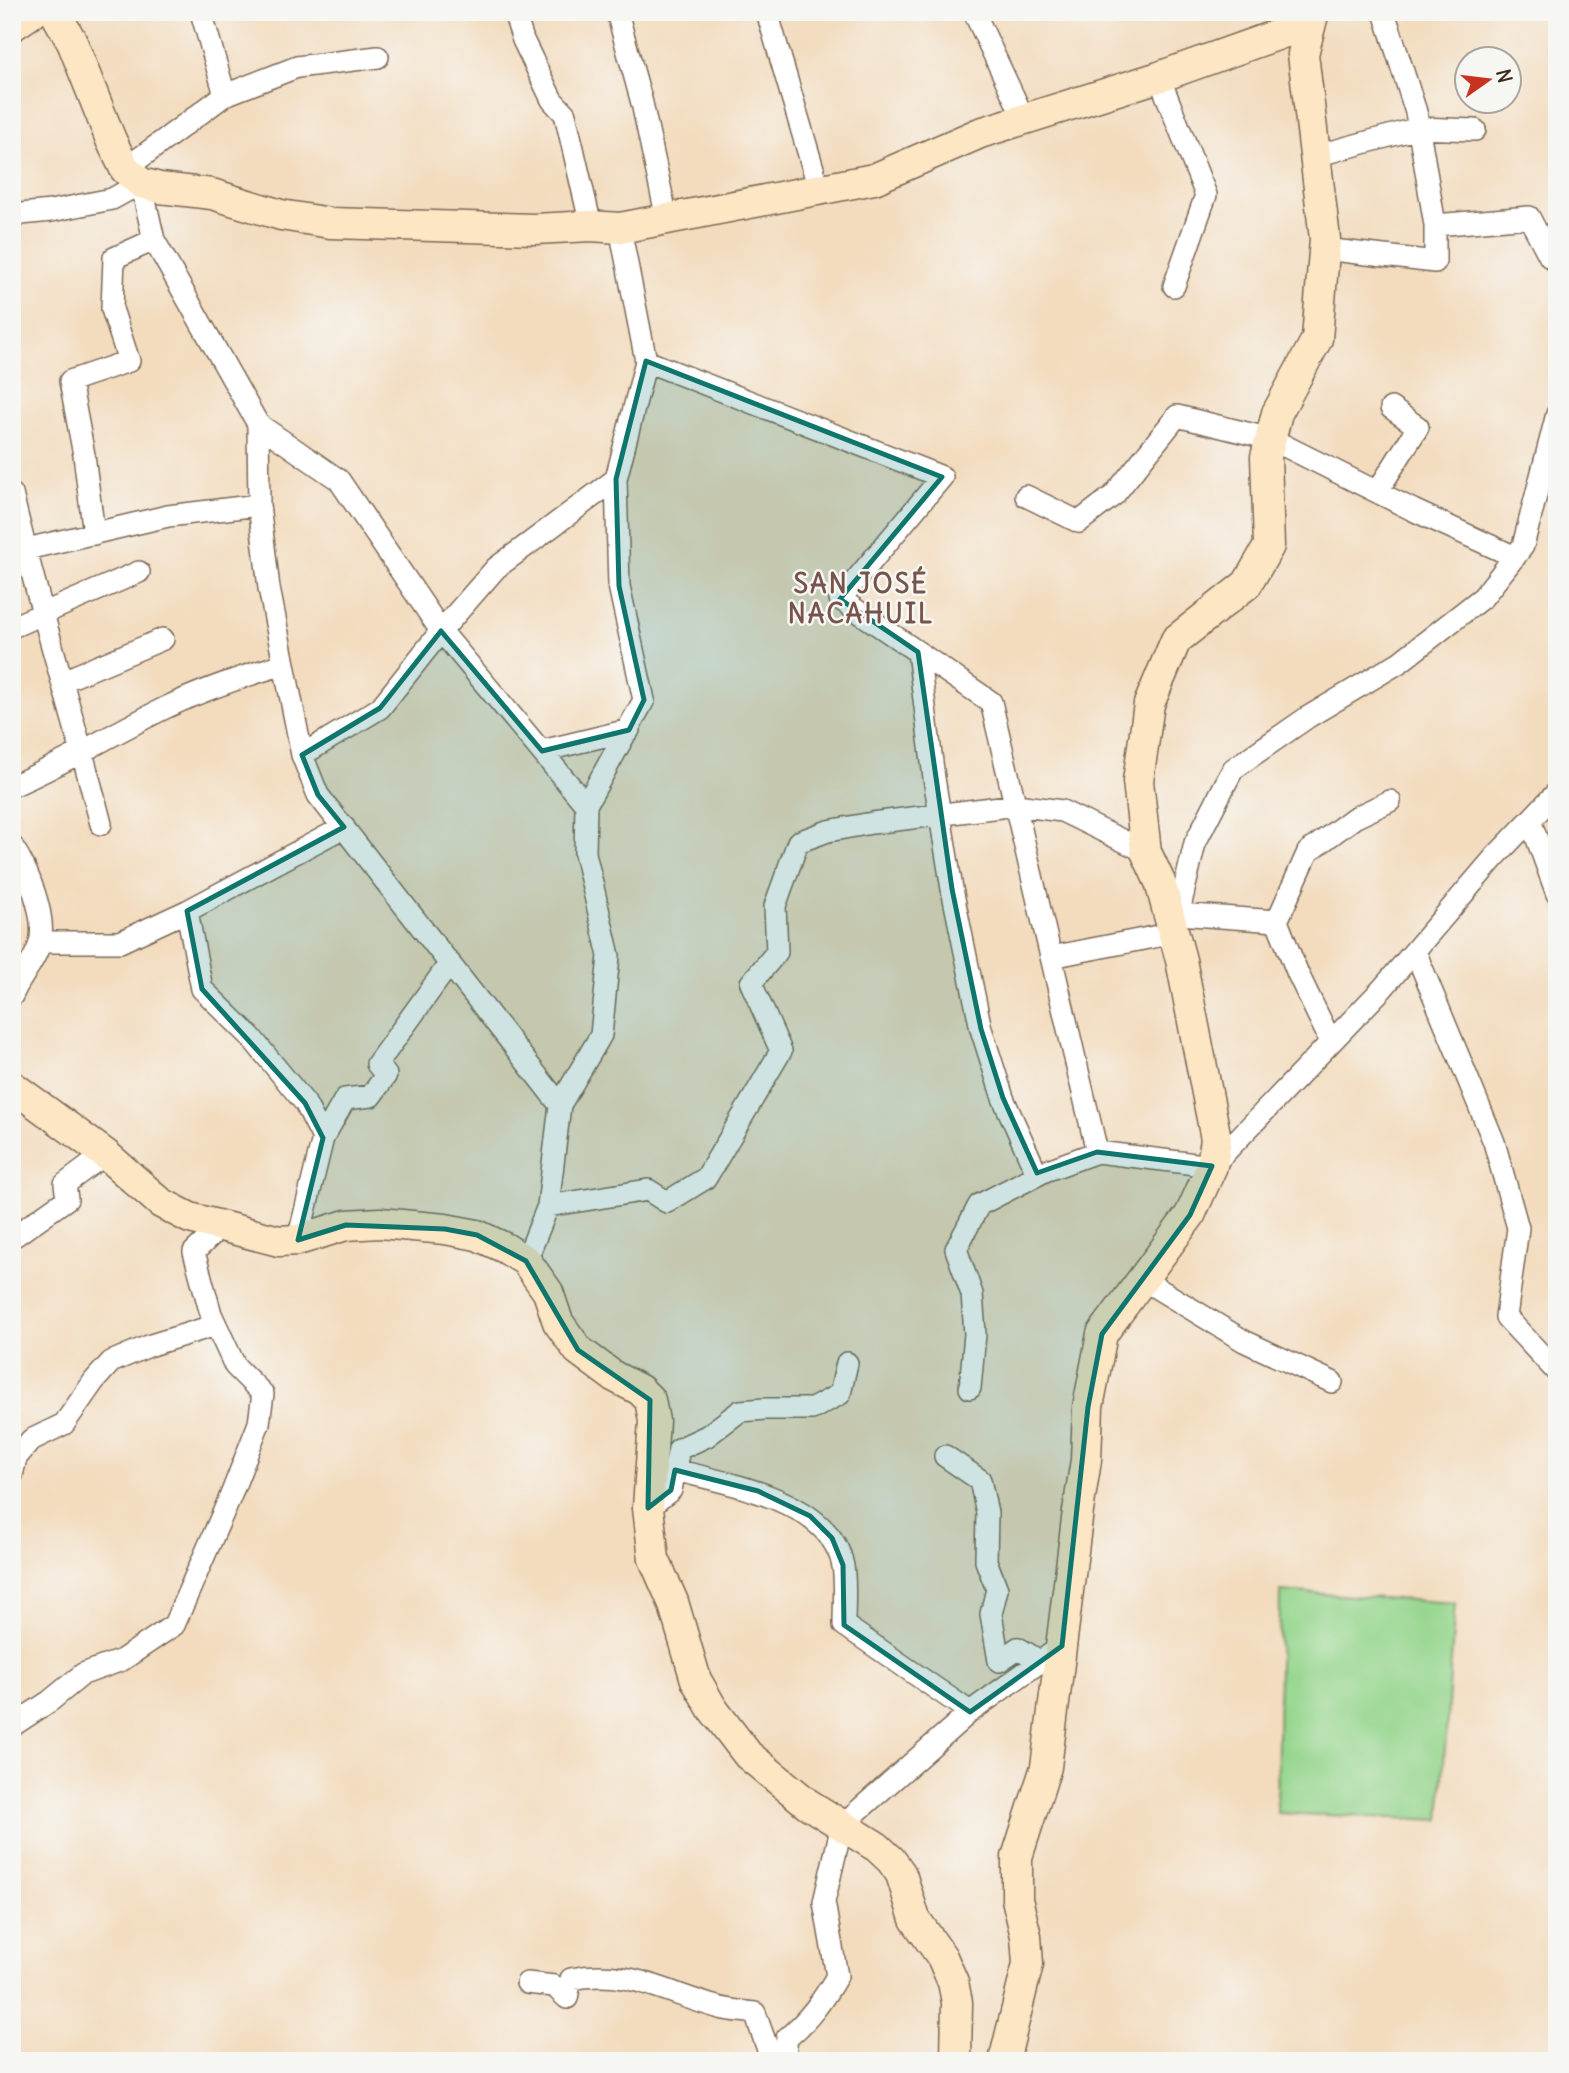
<svg xmlns="http://www.w3.org/2000/svg" width="1569" height="2073" font-family="Delius,sans-serif">
	<style>
		.green { fill: #95d68d; stroke: #688056; stroke-width: 2 }
		.lines { fill: none; stroke-linecap: round; stroke-linejoin: round }
		.street-casing { stroke: #7b6856; stroke-width: 24 }
		.secondary-casing { stroke: #7b6856; stroke-width: 33 }
		.street { stroke: #fff; stroke-width: 21 }
		.secondary { stroke: #fce6c4; stroke-width: 30 }
		.marked { fill: #0f766e; fill-opacity: 0.2; stroke: #0f766e; stroke-width: 5; stroke-linejoin: round }
		.labels { text-anchor: middle; dominant-baseline: central; stroke-width: 5; stroke-linejoin: round; paint-order: stroke }
		.district-label { font-size: 26px; font-weight: bold; letter-spacing: 2px; fill: #77534b; stroke: #f6f6f2 }
	</style>
	<rect width="100%" height="100%" fill="#f6f6f2"/>
	<filter id="ink" filterUnits="userSpaceOnUse"><feTurbulence type="fractalNoise" baseFrequency=".0143" numOctaves="2"/><feDisplacementMap in="SourceGraphic" scale="14" xChannelSelector="R" yChannelSelector="G"/><feConvolveMatrix kernelMatrix="1 2 1 2 8 2 1 2 1" color-interpolation-filters="sRGB"/></filter>
	<filter id="wash" filterUnits="userSpaceOnUse"><feTurbulence type="fractalNoise" baseFrequency=".00686" numOctaves="4" result="noise"/><feDisplacementMap in="SourceGraphic" scale="28" xChannelSelector="R" yChannelSelector="G"/><feGaussianBlur stdDeviation="1.57" result="paint"/><feColorMatrix in="noise" values="0 0 0 0 0 0 0 0 0 0 0 0 0 0 0 0 0 1.4 0 .05"/><feComposite in="paint" operator="in"/></filter>
	<g filter="url(#wash)">
		<rect width="100%" height="100%" fill="#f3dcbe"/>
		<path class="green" d="M1280,1591L1455,1603L1440,1820L1277,1813Z"/>
	</g>
	<g filter="url(#ink)">
		<g class="lines">
			<g class="street-casing">
				<path id="street" d="M201,12L225,95
					M514,12L523,40L552,100L565,114L591,226
					M617,12L642,103L667,219
					M767,12L819,189
					M974,12L1024,119
					M1384,12L1416,112L1435,225
					M1159,77L1206,195L1174,286
					M1315,156L1419,128L1475,130
					M125,169L225,95L297,67L378,57
					M12,219L21,214L51,211L112,199L141,183L154,240L258,424L259,505L269,588L302,755L318,795L560,1105L548,1206L526,1261
					M1324,249L1435,262V225L1529,217L1550,257L1557,262
					M646,361L942,477L840,599L991,702L1097,1152L1212,1166L1382,989L1494,858L1557,792
					M258,424L339,480L441,631L586,805
					M1377,492L1418,427L1391,408
					M12,494C38,605 73,714 101,824
					M1026,496L1079,522L1114,495L1177,416L1271,439L1413,510L1515,557
					M94,534L84,455L70,381L129,361L112,309L114,258L154,240
					M14,552L168,516L259,505
					M12,627L139,572
					M918,652L934,778L952,889L981,1029L1003,1098L1037,1174
					M63,681L163,639
					M542,751L629,730
					M302,755L380,708L441,631L496,568L616,479
					M12,786C66,763 115,732 167,707C205,689 244,676 284,664
					M1530,820L1557,894
					M12,846C27,868 47,916 40,943C35,962 19,978 12,996
					M187,911L202,989L250,1036L305,1103L323,1138L298,1240
					M1178,914L1277,921
					M40,942H120L187,911L344,827
					M1415,951L1494,1142L1518,1228L1506,1317L1557,1372
					M1051,957L1174,933L1195,843L1233,769L1308,717L1400,662L1483,597L1523,546L1557,414
					M1331,1042L1298,974L1277,921L1308,852L1354,818L1390,801
					M560,1105L601,1035L609,956L585,853L586,805L644,700L619,586L616,479L646,361L620,228
					M323,1138L345,1099L371,1096L386,1075L377,1064L450,963
					M548,1206L648,1190L667,1202L706,1178L781,1051L751,983L777,952L775,906L798,842L828,831L872,823L1016,805L1062,811L1146,852
					M16,1235L67,1199L65,1184L105,1154
					M1142,1279L1244,1341L1332,1382
					M970,1388L975,1334L972,1294L956,1249L979,1205L1045,1171L1097,1152
					M945,1456L980,1480L987,1513L986,1561L997,1589L991,1614L999,1661L1018,1648L1040,1661
					M675,1470C729,1484 831,1500 843,1566C846,1584 844,1606 844,1625L970,1712
					M12,1475L16,1458L31,1440L64,1424L94,1381L111,1362L151,1345L216,1325
					M648,1508L671,1490L679,1449L707,1436L740,1411L765,1409H812L840,1394L847,1363
					M12,1726L50,1701L83,1674L122,1660L174,1625L231,1495L259,1423L263,1394L235,1366L211,1314L194,1252L220,1227
					M527,1983L554,1986L567,1998L571,1979C627,1967 666,1993 717,2007C729,2011 743,2011 755,2013L772,2061
					M784,2061L787,2038C809,2020 823,2000 837,1976L824,1902L842,1825L970,1712L1062,1646"/>
			</g>
			<g class="secondary-casing">
				<path id="secondary" d="M55,12L72,42L111,140L125,169L141,183L160,188L212,194L281,215L330,223L535,229L591,226L620,228L874,179L980,133L1159,77L1288,31L1313,15
					M12,26L33,12
					M12,1086L105,1154L161,1203L190,1218L279,1241L298,1240L346,1225L380,1223L445,1229L477,1235L505,1248L526,1261L548,1292L558,1322L578,1350L613,1376L640,1390L650,1400L654,1421L648,1508L654,1559L673,1602L696,1680L712,1708L748,1755L808,1804L877,1847L891,1860L901,1874L915,1919L942,1957L953,1982L957,2002L956,2061
					M1004,2061L1028,1964L1026,1936L1017,1899V1857L1046,1767L1078,1511L1086,1460L1088,1407L1102,1334L1190,1215L1212,1166L1216,1139L1181,960L1160,882L1146,852L1138,781L1149,704L1176,640L1247,584L1269,546L1266,457L1277,413L1317,339L1325,239L1303,54L1313,15"/>
			</g>
			<use href="#street" class="street"/>
			<use href="#secondary" class="secondary"/>
		</g>
	</g>
	<path class="marked" d="M646,361L942,477L840,599L918,652L952,889L981,1029L1003,1098L1037,1173L1097,1152L1212,1166L1190,1215L1102,1334L1088,1407L1062,1646L970,1712L844,1625L843,1565L832,1538L810,1516L758,1491L675,1470L671,1490L648,1508L650,1400L578,1350L526,1261L477,1235L445,1229L346,1225L298,1240L323,1138L305,1103L202,989L187,911L344,827L318,795L302,755L380,708L441,631L542,751L629,730L644,700L619,586L616,479Z"/>
	<g class="labels">
		<g class="district-label">
			<text x="861" y="583">SAN JOSÉ<tspan x="861" dy="30">NACAHUIL</tspan></text>
		</g>
	</g>
	<rect width="1569" height="2073" fill="none" stroke="#f6f6f2" stroke-width="42"/>
	<g transform="translate(1488 80) rotate(76)"><circle r="33" fill="#f6f6f2" stroke="#aba49d" stroke-width="2"/>
	<path d="M0-5L12 26L0 18L-12 26Z" fill="#c8321e"/>
	<text y="-10" font-size="19" font-weight="bold" text-anchor="middle" fill="#3b2a1e">N</text>
	</g>
</svg>
